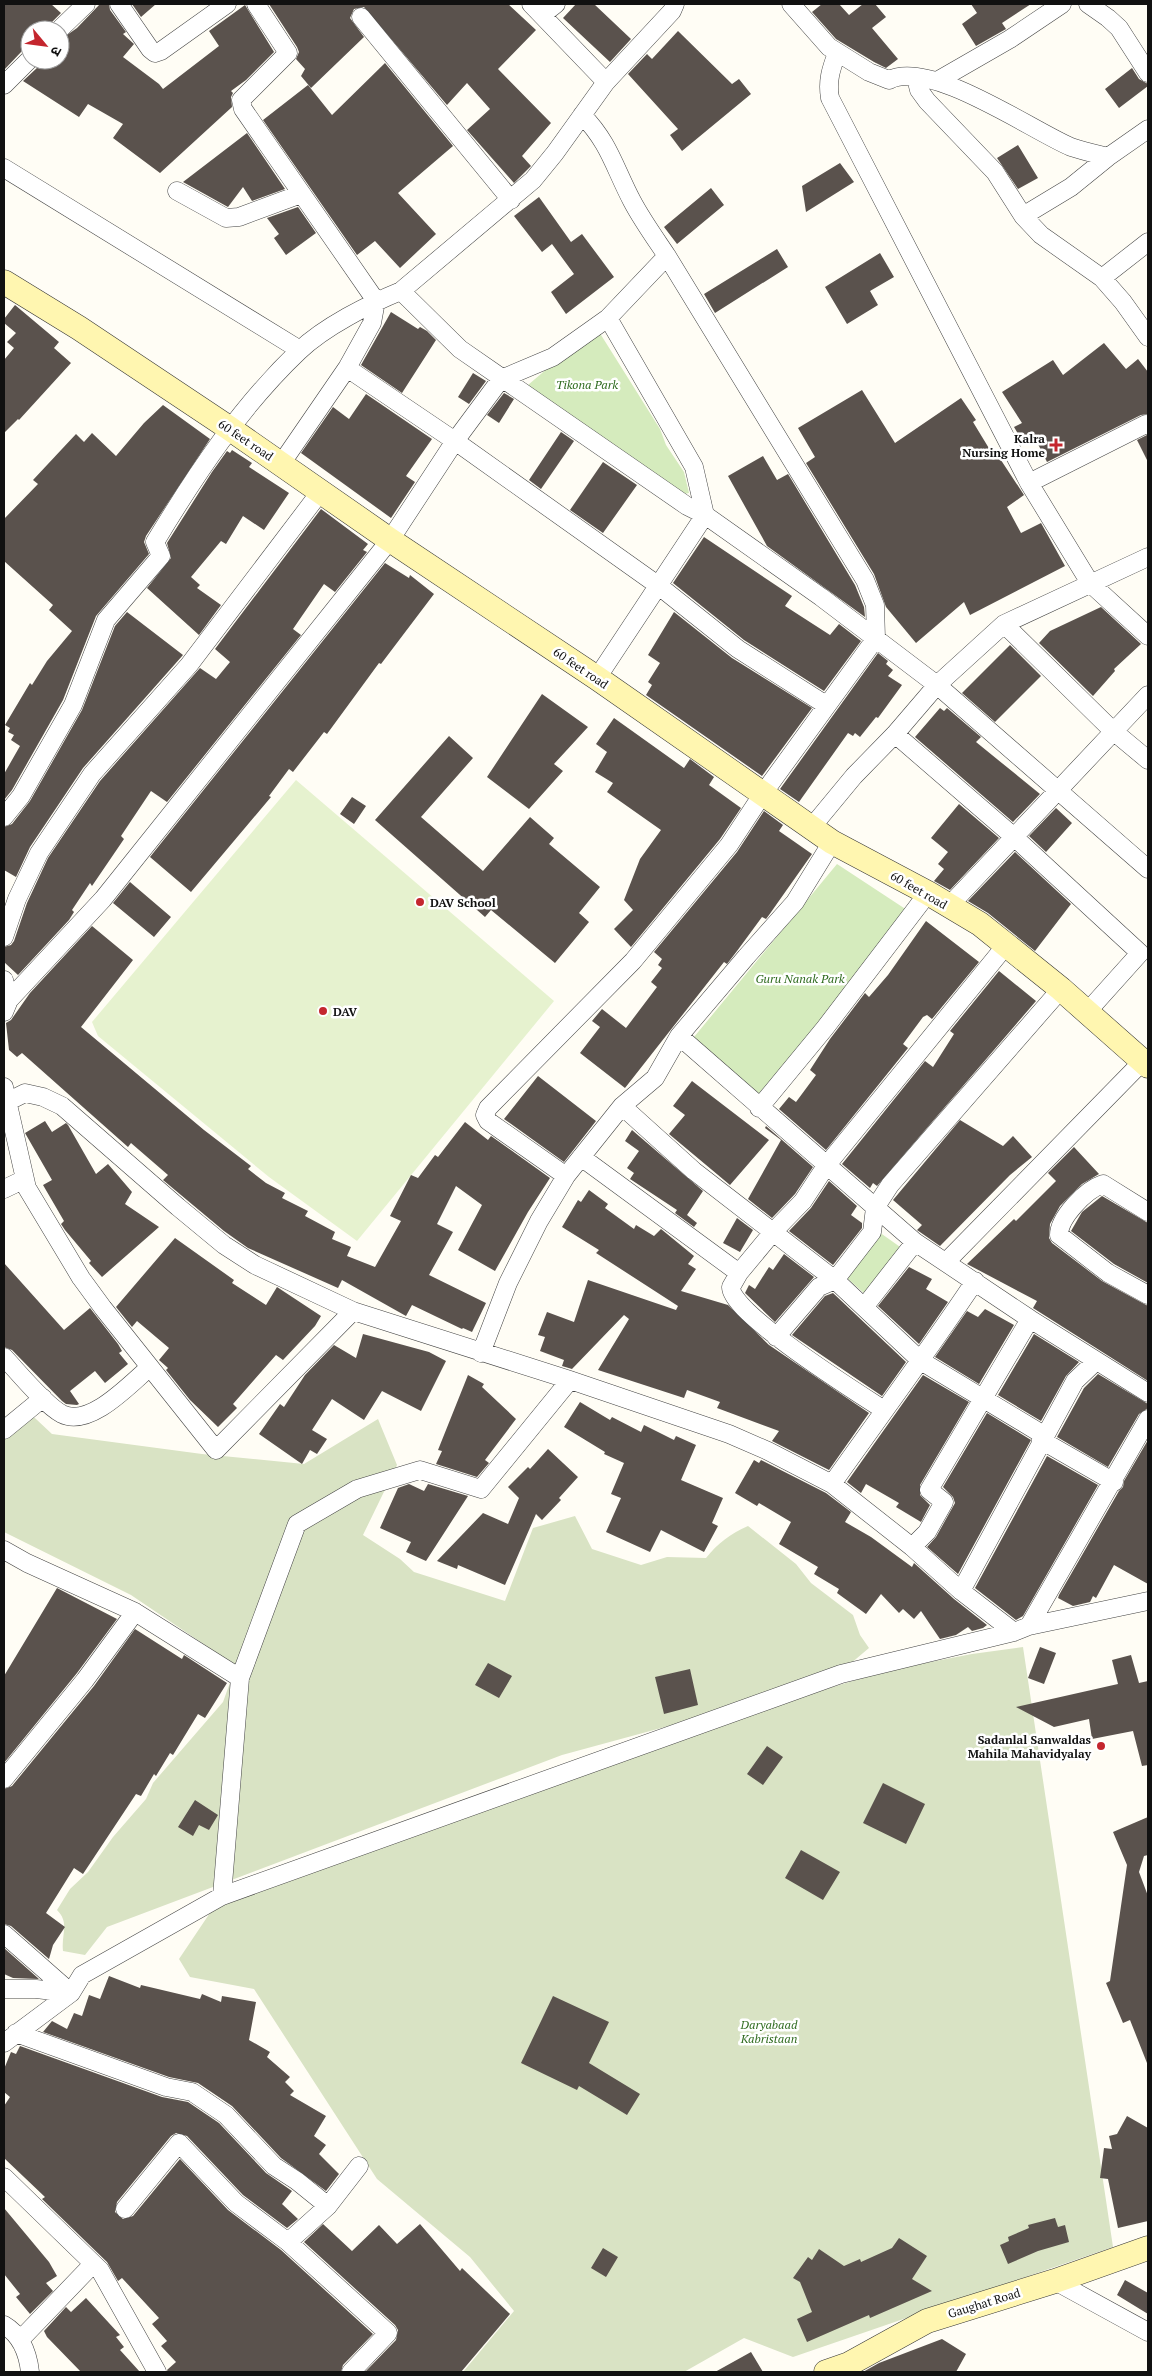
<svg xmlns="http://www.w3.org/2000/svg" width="1152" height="2376" font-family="'PT Serif','Noto Sans Devanagari',serif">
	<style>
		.green { fill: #d5ebbd }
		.cemetery { fill: #d9e3c4 }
		.pitch { fill: #e6f2cf }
		.building { fill: #5a524d }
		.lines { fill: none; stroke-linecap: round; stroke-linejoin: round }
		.street-casing { stroke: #444; stroke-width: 19 }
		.secondary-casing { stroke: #333; stroke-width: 25 }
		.street { stroke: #fff; stroke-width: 18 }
		.secondary { stroke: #fff6b0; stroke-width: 24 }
		.poi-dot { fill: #c4262e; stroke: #fff; stroke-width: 2 }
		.labels { text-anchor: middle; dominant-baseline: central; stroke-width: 5; stroke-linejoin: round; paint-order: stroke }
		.park-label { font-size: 12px; font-style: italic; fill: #2f6b1f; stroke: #fff }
		.poi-label { font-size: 12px; font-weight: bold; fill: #111; stroke: #fff; text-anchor: end }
		.street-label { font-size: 12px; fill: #111; stroke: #fff }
	</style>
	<rect width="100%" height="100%" fill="#fffdf5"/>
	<path class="green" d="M596,327L660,429L666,445L684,472L689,493L672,497L528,385Z
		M837,864L910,912L758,1095L694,1037Z
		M879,1232L903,1249L864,1293L848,1279L847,1269Z"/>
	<path class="cemetery" d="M21,1405L52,1434L202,1454L304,1464L378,1419L397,1465L363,1535L400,1559L414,1572L505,1601L533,1528L575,1516L592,1549L641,1565L667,1557L706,1558C718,1543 730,1534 748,1526L796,1564L811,1583L853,1615L860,1635L869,1648L850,1664L720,1712L562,1755L107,1927L85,1955L63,1951C61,1934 70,1923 57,1910L70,1889L88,1872L113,1837L146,1799L153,1783L223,1702L236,1666L131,1595L4,1532V1418Z
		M1023,1647L1113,2247L793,2357L744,2338L684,2372H463L514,2311L470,2257L377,2179L254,1989L190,1977L179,1959L226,1889L750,1712L889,1670L972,1654Z"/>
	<path class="pitch" d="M296,780L554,1001L357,1241L269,1177L98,1036L92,1022Z"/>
	<path class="building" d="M4,4H51L61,13L51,23L49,30H30V49L22,51L4,70Z
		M100,4H109L110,10L126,32L123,34L134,44L123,57L159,84L163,89L219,46L209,31L245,5L274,52L246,80L231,91L233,93L231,97L232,107L160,173L113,138L123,124L88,104L79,117L23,81L38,67L40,60H60V40L77,28Z
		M132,4H156L141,17Z
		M269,4H508L536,30L498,69L551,123L522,156L531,166L514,183L467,130L490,109L467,83L447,105L364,7L354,9L350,18L364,37L311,88L301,76L305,69L296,59L299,52L297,47Z
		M576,4H594L631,39L610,62L563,18Z
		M822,4H839L849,15L863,4H875L886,17L872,28L898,59L886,68L874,62L836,39L812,12Z
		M971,4H1031L1002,23L1006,29L976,46L962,24L977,13Z
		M678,31L732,84L739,79L751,94L682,151L670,135L678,129L628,74L647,54L652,59Z
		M385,63L453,146L398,193L436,234L400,268L375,241L357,255L263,120L308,85L332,115Z
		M1132,68L1139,79L1148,84V86L1119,108L1105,89Z
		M247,133L285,189L252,201L243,187L228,207L183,182Z
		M1018,145L1038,178L1018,189L997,158Z
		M840,163L854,182L806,212L802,186Z
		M711,188L724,205L677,244L664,227Z
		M539,197L571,242L582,234L614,277L566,314L551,292L574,274L552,244L542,252L514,216Z
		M298,207L316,233L286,255L274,238L279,234L267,218Z
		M777,249L788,267L715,313L704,294Z
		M880,253L894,277L870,291L878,305L847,324L825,287Z
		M15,305L59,342L54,348L71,363L19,420L18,419L4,433V360L14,348L7,342L16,333L4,323V319Z
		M391,312L418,329L420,327L427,331L436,340L402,393L361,365Z
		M1104,343L1126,369L1138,359L1148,372V414L1141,415L1047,462L1035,438L1024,444L1014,427L1022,423L1002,392L1053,360L1063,375Z
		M473,373L486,381L469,404L458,397Z
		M862,390L895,443L961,398L976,420L973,422L990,450L993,448L1024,495L1007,507L1021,533L1041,523L1065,566L970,615L964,602L916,643L886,607L874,574L806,463L815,457L798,428Z
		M504,393L514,399L499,423L487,415Z
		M366,394L432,439L406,476L415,482L391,518L301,453L333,407L349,419Z
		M163,405L210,439L146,536L144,542L149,554L96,616L63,700L12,790L4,800V774L20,746L11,740L14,735L8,732L10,728L5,725L30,683L32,685L47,661L72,631L49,610L53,605L4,561V519L38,484L33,480L76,434L84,442L92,433L116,456L144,423Z
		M561,432L574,441L541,489L529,480Z
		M1147,435L1148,436V462L1137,440Z
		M232,450L252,463L249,467L289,493L264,530L243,516L226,544L221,541L191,577L200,585L197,588L221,605L199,635L147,588L171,558L167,543L212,472L227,451L230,453Z
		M763,456L777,480L788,474L855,585L864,607L865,617L767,546L728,476Z
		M603,462L637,485L603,533L570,510Z
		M321,509L368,544L363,550L367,552L335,592L324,584L293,629L301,635L167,802L151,791L121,836L124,839L92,886L90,883L72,910L74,912L69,920L18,975L4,962V947L11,945L14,941L27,903L48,858L100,781L200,668L216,679L230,662L215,649Z
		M704,537L792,596L785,606L830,635L839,624L861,641L824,691L744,640L673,583Z
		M385,563L409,578L410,575L434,594L381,664L379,663L327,734L324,732L293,772L289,769L269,796L271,797L191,892L150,857Z
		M1101,607L1141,644L1114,669L1115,671L1093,696L1039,643L1050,631Z
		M127,612L183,655L83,768L30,847L16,877L4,870V827L12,824L30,801L82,710L115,626Z
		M674,612L732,658L812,708L762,776L646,695L652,685L648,682L660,663L648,655Z
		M1010,645L1041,676L995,722L962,693Z
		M878,653L888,661L886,664L893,670L888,676L902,685L878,718L876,717L860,737L855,733L853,736L848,733L799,802L780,789Z
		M542,694L588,727L554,764L563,771L529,809L487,777Z
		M940,708L944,711L947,708L981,737L976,742L1040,794L1013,822L915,737Z
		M614,718L684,768L690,759L714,777L709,785L741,808L720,839L631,947L614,929L633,910L624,900L640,859L661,830L607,792L613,783L595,772L607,752L596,744Z
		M449,736L473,758L421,817L483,871L530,817L554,838L549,844L600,887L579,913L589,922L555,963L491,910L485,917L375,820Z
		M352,797L366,806L354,824L340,814Z
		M959,804L999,838L950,890L934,881L944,869L938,864L948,852L931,838Z
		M1056,808L1072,823L1046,852L1029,836Z
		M764,811L783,825L779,831L812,854L769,915L766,919L762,917L737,951L727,964L724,962L625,1088L580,1053L600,1027L592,1021L602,1009L626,1028L657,987L651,982L662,968L658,965L662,959L654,952L737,852Z
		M1015,852L1071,904L1035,951L988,913L968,901Z
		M130,882L171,917L154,937L113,903Z
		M926,921L979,962L932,1019L927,1015L923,1017L903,1044L908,1048L826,1150L779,1109L789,1097L796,1102L816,1075L810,1070L830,1039L865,993L869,997L888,975Z
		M92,926L133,960L81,1027L204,1130L251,1166L248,1169L266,1183L285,1193L282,1198L308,1211L305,1216L335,1232L332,1239L351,1247L347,1256L375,1267L401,1221L390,1216L411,1175L418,1178L435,1155L438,1157L465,1122L488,1140L491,1136L550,1178L528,1212L495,1271L458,1250L482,1205L456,1186L437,1224L453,1232L429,1275L486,1303L472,1332L463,1328L462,1329L412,1305L406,1316L342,1280L338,1288L248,1248L224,1231L163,1180L168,1175L131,1143L128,1147L22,1053L17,1057L9,1050L6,1023L11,1020L30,993Z
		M999,971L1036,1001L877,1186L873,1183L870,1188L842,1164L925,1061L933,1067L954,1034L950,1031Z
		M538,1076L596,1121L564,1162L504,1119Z
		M692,1081L769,1140L730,1185L669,1134L685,1115L673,1106Z
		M960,1120L1003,1146L1013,1136L1032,1157L1010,1175L940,1246L917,1230L922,1225L893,1200Z
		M45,1121L52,1132L66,1123L68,1125L96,1174L108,1164L132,1192L125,1204L159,1227L102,1277L89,1263L91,1261L65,1230L61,1224L64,1221L43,1185L52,1180L25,1133Z
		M766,1126L813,1167L795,1194L772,1218L748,1199L781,1140L765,1128Z
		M632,1130L703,1191L687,1215L697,1223L694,1227L675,1213L677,1210L630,1179L634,1173L627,1168L639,1151L625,1141Z
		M1074,1147L1099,1174L1082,1184L1060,1206L1050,1224L1049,1238L1052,1243L1102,1281L1148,1306V1381L1033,1308L1037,1301L967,1264L1014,1219L1016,1221L1056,1181L1048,1173Z
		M829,1181L857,1206L851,1215L862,1223V1228L833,1265L789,1231L811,1208Z
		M589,1190L608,1204L605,1208L634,1229L636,1225L654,1236L661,1229L694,1256L688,1264L696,1269L681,1291L728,1305L769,1345L869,1413L829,1470L772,1441L779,1431L717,1408L720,1402L687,1390L684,1398L598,1370L629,1319L624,1315L572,1369L562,1366L564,1360L540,1351L545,1337L538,1335L547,1312L574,1322L588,1280L676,1310L678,1306L596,1253L599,1250L562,1227L578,1200L581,1202Z
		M1102,1196L1148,1223V1283L1114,1264L1071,1231L1082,1212Z
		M737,1218L753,1230L740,1252L723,1243Z
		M175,1238L234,1280L232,1283L266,1305L277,1287L321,1316L315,1326L283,1360L276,1355L233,1404L237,1408L218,1427L190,1400L166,1370L168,1368L159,1360L169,1348L137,1321L132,1327L116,1307Z
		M784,1254L814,1277L775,1322L745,1293L749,1285L755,1289L769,1267L773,1270Z
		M4,1263L64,1330L90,1308L118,1344L122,1351L119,1353L128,1364L105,1383L95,1371L70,1391L79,1404L77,1405L66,1404L62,1401L12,1350L4,1347Z
		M909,1267L932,1279L926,1289L948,1302L919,1344L878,1306Z
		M833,1293L906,1362L882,1396L792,1335L825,1296Z
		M985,1309L1014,1325L979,1384L935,1357L967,1311L978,1317Z
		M363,1334L429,1352L446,1361L421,1411L382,1391L364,1420L332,1399L312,1430L327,1439L317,1454L310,1450L302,1464L259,1434L280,1404L284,1407L305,1375L334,1345L356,1358Z
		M1034,1334L1079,1362L1066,1376L1041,1421L998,1395Z
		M1098,1374L1148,1404V1408L1139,1414L1108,1467L1057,1437L1084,1388Z
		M468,1375L484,1384L482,1387L516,1419L485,1460L489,1463L477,1477L436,1464L442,1451L438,1450Z
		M923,1375L969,1402L920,1485V1495L930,1505L921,1522L896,1507L899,1503L866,1484L861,1493L847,1482Z
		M580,1402L610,1420L612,1417L641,1432L644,1425L674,1440L676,1436L696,1445L681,1480L723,1498L712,1523L718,1526L704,1552L661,1530L650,1552L606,1532L621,1498L611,1494L624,1463L604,1454L605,1452L564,1427Z
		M987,1413L1031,1440L958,1574L927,1547L936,1537L955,1503L953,1497L943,1487Z
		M1148,1440V1584L1114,1565L1096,1598L1093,1596L1090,1602L1073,1606L1058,1598L1059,1595L1119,1491L1123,1487L1124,1481Z
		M548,1449L578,1477L559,1498L561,1500L542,1520L536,1514L505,1585L458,1565L457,1569L437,1561L483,1513L508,1524L519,1498L508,1487L528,1467L530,1469Z
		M1047,1456L1098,1485L1023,1616L1016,1620L975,1588Z
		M754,1460L759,1463L761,1460L763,1461L826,1493L851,1512L845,1522L871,1537L912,1567L914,1563L954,1599L987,1625L983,1628L972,1631L968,1627L956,1635L940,1639L921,1611L914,1619L903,1609L899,1613L881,1594L866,1614L837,1593L839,1589L814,1574L818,1567L779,1544L791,1522L759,1503L757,1506L735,1493Z
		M409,1484L424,1491L428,1484L468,1496L426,1561L406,1552L411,1542L380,1528L398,1488Z
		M57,1588L117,1619L77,1673L4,1763V1676Z
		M135,1629L182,1659L184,1655L227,1683L205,1718L198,1714L173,1755L170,1753L156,1776L154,1774L141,1796L136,1794L83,1874L74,1868L46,1913L65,1927L53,1945L49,1959L11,1926L4,1924V1789L12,1786L94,1686Z
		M1040,1647L1056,1653L1044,1684L1028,1678Z
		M1131,1655L1139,1683L1148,1681V1765L1142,1766L1133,1731L1092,1739L1089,1719L1054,1727L1016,1707L1118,1684L1112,1660Z
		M488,1663L512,1676L499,1698L475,1685Z
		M690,1669L698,1705L664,1714L655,1677Z
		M767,1746L783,1757L763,1785L747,1774Z
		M883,1783L925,1804L906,1844L863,1823Z
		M195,1800L218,1815L209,1830L199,1825L193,1836L178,1827Z
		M1148,1817V1855L1144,1856L1139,1872L1148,1896L1147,2063L1130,2020L1123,2023L1106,1983L1110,1981L1127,1865L1113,1832Z
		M801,1850L840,1872L823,1900L785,1878Z
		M4,1948L39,1979L13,1978L4,1974Z
		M109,1976L140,1988L141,1985L200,1999L202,1994L221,2002L222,1996L256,2002L249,2040L270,2052L267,2057L290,2077L285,2082L294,2091L290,2095L326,2116L314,2136L326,2145L319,2154L339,2174L326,2191L281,2158L232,2106L198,2083L169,2077L43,2032L52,2021L67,2029L74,2013L82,2016L89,1995L100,1999Z
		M553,1996L609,2022L589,2063L640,2094L627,2115L579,2086L577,2090L521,2063Z
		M20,2046L162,2097L188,2102L219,2123L266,2173L292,2191L282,2204L298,2219L287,2228L243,2195L187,2136L176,2133L171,2136L117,2202L115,2212L123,2219L133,2216L180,2159L228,2210L281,2250L373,2334L343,2365L341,2372H168L167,2370L176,2362L161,2346L167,2341L152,2324L159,2318L122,2278L118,2281L107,2262L42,2199L45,2197L4,2158V2106L10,2097L4,2092V2069L11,2052L16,2054Z
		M1127,2116L1148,2128V2221L1118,2228L1108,2179L1100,2178L1104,2148L1112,2149L1109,2136L1117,2134Z
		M4,2208L49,2262L57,2276L46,2283L53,2291L30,2314L16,2297L20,2294L4,2274Z
		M1055,2218L1058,2227L1065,2225L1069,2242L1038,2251L1008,2264L1000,2245L1009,2241L1008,2237L1029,2228L1028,2225Z
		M323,2224L352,2251L379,2225L397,2244L420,2224L460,2271L462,2268L510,2314L461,2372H365L396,2340L398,2330L395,2325L304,2242Z
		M899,2238L927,2256L912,2279L932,2291L870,2318L869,2315L807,2342L797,2319L812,2312L800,2282L793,2278L808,2257L812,2260L819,2249L844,2266L860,2259L861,2262L892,2248Z
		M603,2248L618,2257L606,2277L591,2268Z
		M1125,2280L1148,2293V2314L1117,2295Z
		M86,2298L120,2335L116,2337L124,2347L120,2350L140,2372H81L47,2337L44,2331L66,2307L71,2312Z
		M942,2339L966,2354L956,2372H863L879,2363Z
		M751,2352L763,2372H715Z"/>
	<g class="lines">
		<g class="street-casing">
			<path id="street" d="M119,4L150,49L155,53L161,51L227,4
				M256,4L288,53L241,100L243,109L376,301L372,323L347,368
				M531,4L606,82
				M791,4L829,47L869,72L889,80C930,59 1031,130 1071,147C1083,151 1096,154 1108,157L1148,129
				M1088,4L1108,18L1119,28L1148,73
				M542,15L556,4
				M361,17L511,200
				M59,30L86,4
				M837,53C831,69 827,81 830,98L1029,483L1090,583L1148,636
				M916,78L919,90L927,101L995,172L1023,216L1041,235L1102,278L1123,302L1148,337
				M937,81L1010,39L1062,4
				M4,85L30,59
				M4,168L300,350
				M177,191L226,218L239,217L301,194
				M1023,216L1071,187L1108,157
				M1102,278L1148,242
				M401,291L460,349L687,506L705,515L821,597L937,685L1148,869
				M281,464L347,368L455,441L659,586L738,649L826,705
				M1029,483L1146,424L1148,425
				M1004,624L1112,730L1148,760
				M597,678L705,515L694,467L608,318
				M895,734L1013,836L1140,953L1087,1012
				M4,817L21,796L73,705L106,620L161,556L155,542C196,474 241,406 299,351C324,327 369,304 401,291L533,180L555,153L606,82L672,11L675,4
				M811,828L854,776L895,734L937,685L1004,624L1148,557
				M949,906L1148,695
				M4,937L17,899L39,853L92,774L189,665L321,491
				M4,980L9,1000
				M4,1012L9,1000L103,899L390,540L455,441L501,379L553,357L608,318L667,256
				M679,1036L915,1242L1030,1319L1148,1393
				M4,1087L27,1188L81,1278L103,1308L216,1450L353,1311
				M7,1102L25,1093L43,1097L62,1106L178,1207L224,1245L255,1265L353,1311L570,1380L729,1434L768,1451L832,1484L912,1547L961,1591L1014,1632
				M622,1106L694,1171L835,1280L921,1361L1037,1431L1042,1434L1041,1440L1114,1482
				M759,1108L825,1028L928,893
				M581,1157L739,1273L773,1232L803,1201L826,1166L1007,944
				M566,1176L488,1121L485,1115L488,1108L633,961L729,845L762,795L876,638L875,605L865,580L667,256C655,238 642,220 632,201C615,169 609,142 582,115
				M4,1189L25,1179
				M1148,1212L1103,1184C1085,1190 1059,1218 1059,1235L1108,1273L1148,1295
				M946,1262L1143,1061
				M739,1273L731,1287C730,1313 858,1393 884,1410
				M865,1306L915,1242
				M776,1337L819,1287L835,1280L872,1232L875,1208L890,1185L1061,989
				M481,1353L508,1283L539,1221L566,1176L622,1106L655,1078L679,1036L746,957L795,902L832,842
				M4,1357C18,1372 45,1405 62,1414C90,1428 130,1384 150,1367
				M4,1430L43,1398
				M832,1484C880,1416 929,1350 975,1281
				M912,1547L927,1532L944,1502L929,1490L1030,1319
				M4,1550L27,1563L135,1612L240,1678
				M961,1591L1075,1381L1096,1361
				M1029,1626L1148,1419
				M4,1779L85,1680L135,1612
				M222,1896L240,1678L297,1524L357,1489L420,1470L481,1489L570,1380
				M4,1934L71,1993
				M4,1989H36L71,1993
				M16,2033L166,2087L192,2092L226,2115L274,2166L297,2181L328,2206
				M4,2043L71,1993L82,1975L222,1896L841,1674L1014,1632L1029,1626L1148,1601
				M4,2177L100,2270L157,2372
				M125,2209L179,2143L236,2203L288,2242L388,2333L351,2372
				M288,2242L328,2206L359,2166
				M1055,2281L1148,2332
				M4,2325C21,2335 28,2354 30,2372
				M20,2340L92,2265"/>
		</g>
		<g class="secondary-casing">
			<path id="secondary" d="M4,282L79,328L229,428L390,540L597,678L832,842L928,893L980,924L1061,989L1148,1066
				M826,2372L849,2364L927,2321L1055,2281L1148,2248"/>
		</g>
		<use href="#street" class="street"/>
		<use href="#secondary" class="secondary"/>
	</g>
	<g class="poi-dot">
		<path d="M1053.5 437.5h5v5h5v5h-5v5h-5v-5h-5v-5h5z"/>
		<circle cx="420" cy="902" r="5"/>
		<circle cx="323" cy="1011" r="5"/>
		<circle cx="1101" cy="1746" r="5"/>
	</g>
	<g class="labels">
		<g class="park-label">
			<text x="587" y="384">Tikona Park</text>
			<text x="800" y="978">Guru Nanak Park</text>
			<text x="769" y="2024">Daryabaad<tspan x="769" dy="14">Kabristaan</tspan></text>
		</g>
		<g class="poi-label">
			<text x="1045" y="438">Kalra<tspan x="1045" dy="14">Nursing Home</tspan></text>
			<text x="430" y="902" text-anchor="start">DAV School</text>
			<text x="333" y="1011" text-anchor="start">DAV</text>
			<text x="1091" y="1739">Sadanlal Sanwaldas<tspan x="1091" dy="14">Mahila Mahavidyalay</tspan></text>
		</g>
		<g class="street-label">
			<text transform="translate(246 440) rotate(34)">60 feet road</text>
			<text transform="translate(581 668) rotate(34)">60 feet road</text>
			<text transform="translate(919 890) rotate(30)">60 feet road</text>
			<text transform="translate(984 2303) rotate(-17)">Gaughat Road</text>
		</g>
	</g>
	<rect width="1152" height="2376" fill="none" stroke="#111111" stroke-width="10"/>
	<g transform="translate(45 45) rotate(119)"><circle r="24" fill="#ffffff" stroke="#a0a0a0"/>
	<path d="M0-4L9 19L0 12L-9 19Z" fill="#c4262e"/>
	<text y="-8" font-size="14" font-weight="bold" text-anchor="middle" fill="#111111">उ</text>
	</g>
</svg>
